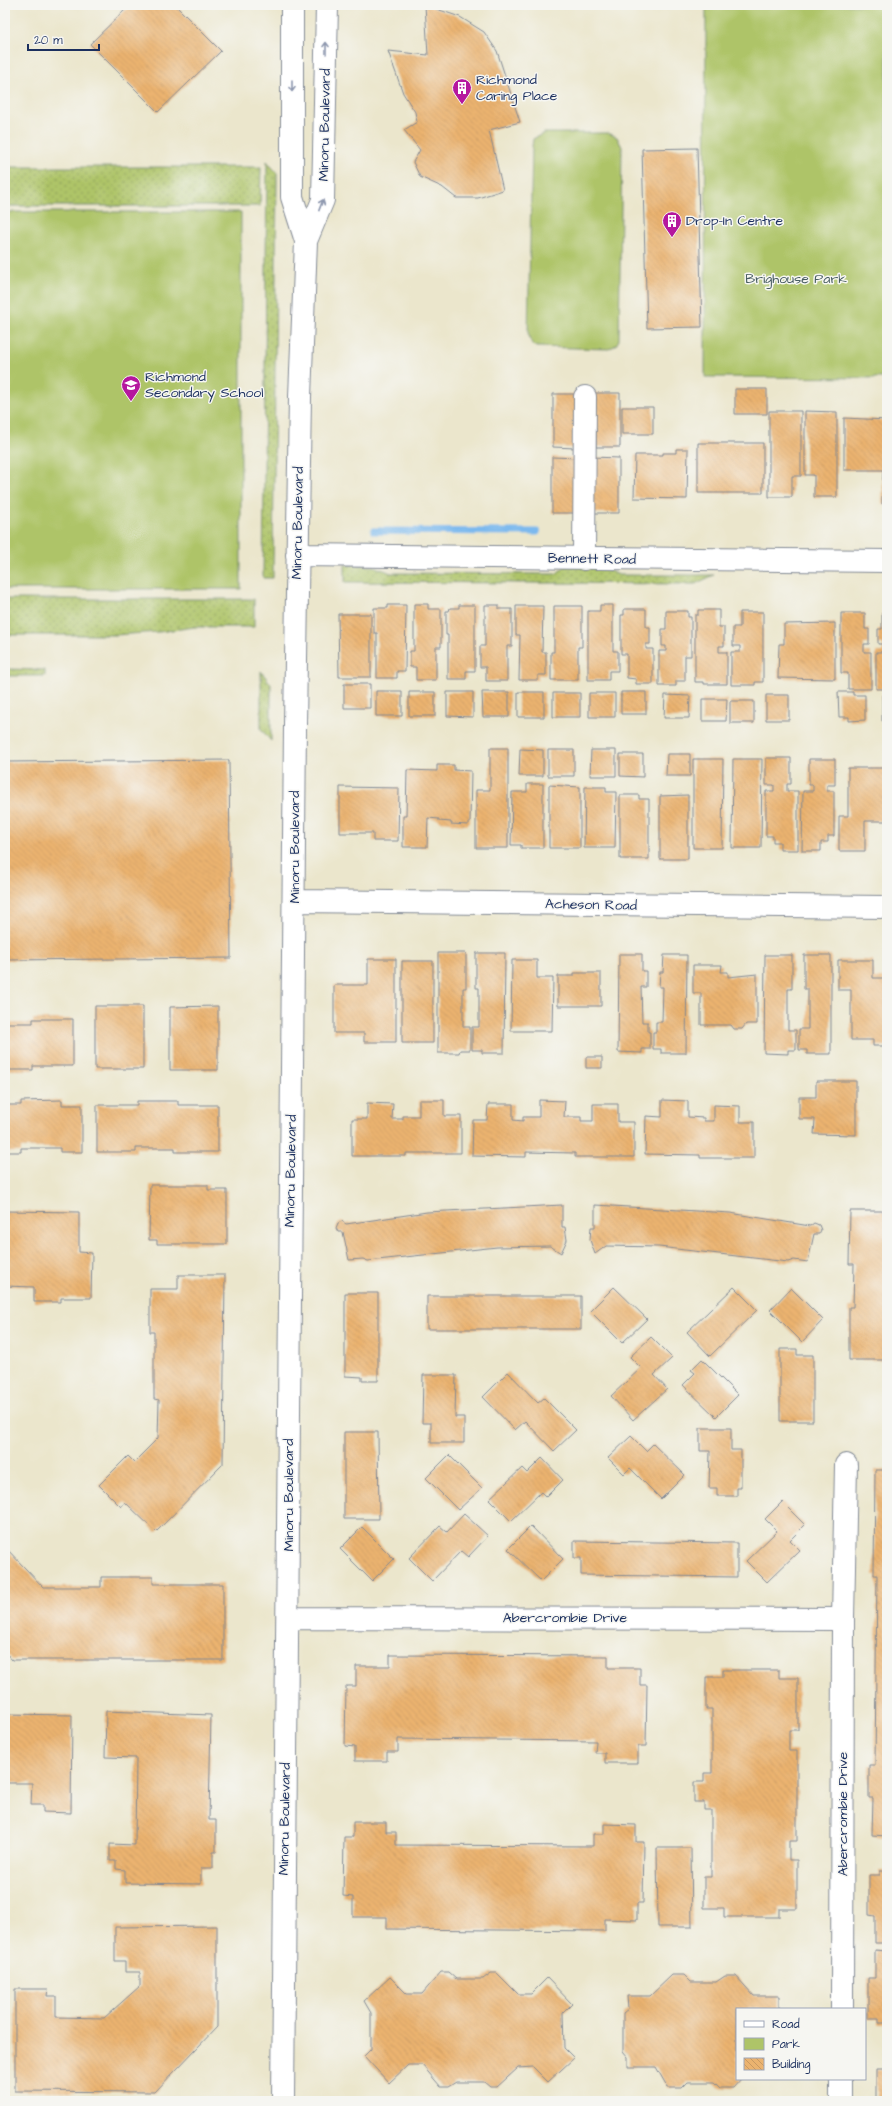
<svg xmlns="http://www.w3.org/2000/svg" width="892" height="2106" font-family="'Architects Daughter',sans-serif">
	<style>
		.grass { fill: url(#grass-dots); stroke: #647a63 }
		.park { fill: #aec468; stroke: #647a63 }
		.lines { fill: none; stroke-linecap: round; stroke-linejoin: round }
		.stream { stroke: #7cb9ee; stroke-width: 7 }
		.building { fill: url(#building-back-hatch) }
		.minor-casing { stroke: #838a95; stroke-width: 24 }
		.minor { stroke: #fff; stroke-width: 22 }
		.oneway { stroke: #8d97ae }
		.labels { text-anchor: middle; dominant-baseline: central; stroke-width: 3; stroke-linejoin: round; paint-order: stroke }
		.poi-label { font-size: 14px; fill: #1b2f5e; stroke: #f6f6f2; text-anchor: start }
		.street-label { font-size: 14px; fill: #1b2f5e; stroke: #f6f6f2 }
		.park-label { font-size: 14px; fill: #475c61; stroke: #f6f6f2 }
	</style>
	<defs>
		<pattern id="grass-dots" width="8" height="8" patternUnits="userSpaceOnUse"><rect width="8" height="8" fill="#aec468"/><path d="M2 2h.1M6 6h.1" fill="none" stroke="#8da059" stroke-width="1.8" stroke-linecap="round"/></pattern>
		<pattern id="building-back-hatch" width="6" height="6" patternUnits="userSpaceOnUse"><rect width="6" height="6" fill="#ebb36f"/><path d="M-1 5l2 2M0 0l6 6M5-1l2 2" fill="none" stroke="#c99a63"/></pattern>
	</defs>
	<rect width="100%" height="100%" fill="#f6f6f2"/>
	<filter id="ink" filterUnits="userSpaceOnUse"><feTurbulence type="fractalNoise" baseFrequency=".025" numOctaves="2"/><feDisplacementMap in="SourceGraphic" scale="8" xChannelSelector="R" yChannelSelector="G"/><feConvolveMatrix kernelMatrix="1 2 1 2 8 2 1 2 1" color-interpolation-filters="sRGB"/></filter>
	<filter id="wash" filterUnits="userSpaceOnUse"><feTurbulence type="fractalNoise" baseFrequency=".012" numOctaves="4" result="noise"/><feDisplacementMap in="SourceGraphic" scale="16" xChannelSelector="R" yChannelSelector="G"/><feGaussianBlur stdDeviation="0.9" result="paint"/><feColorMatrix in="noise" values="0 0 0 0 0 0 0 0 0 0 0 0 0 0 0 0 0 1.4 0 .05"/><feComposite in="paint" operator="in"/></filter>
	<g filter="url(#wash)">
		<rect width="100%" height="100%" fill="#ebe6cc"/>
		<path class="grass" d="M267,161L277,173L273,578H263Z
			M5,167H261L260,206H5Z
			M345,565L374,566L391,573L556,574L565,566H599L619,575H714L695,584L345,582Z
			M5,599H254V627H195L159,632L115,635H9L5,634Z
			M5,669L45,670V676H5Z
			M261,671L271,684V741L261,729Z"/>
		<path class="park" d="M706,5H887V378L705,377Z
			M544,133H608L617,137L622,147L619,340L616,345L609,349L537,347L532,344L528,333L532,147L533,139Z
			M5,212H241V589H5Z"/>
		<g class="lines">
			<path class="stream" d="M374,531L537,532"/>
		</g>
		<g id="blocks">
			<path class="building" d="M130,5H175L221,51L158,112L90,44Z
				M425,5L460,17L484,32L497,51L520,122L489,130L503,190L478,198H456L442,187L420,177L413,162L420,150L404,130L417,122L415,112L403,93L388,51L428,55Z
				M697,148L702,327L647,328L642,149Z
				M735,389H767V414H735Z
				M593,393H620V447H596V428H593Z
				M553,394H578L575,448L553,447Z
				M622,407H653V434H622Z
				M769,411H801V476H792V497H769Z
				M805,411L837,412V497H814V475H805Z
				M844,418L887,420V504H882L883,470H844Z
				M698,443H763V493H698Z
				M676,449H688L687,499L634,498L635,455H663V453H676Z
				M552,457L578,458V513H552Z
				M592,457L619,458V513H592Z
				M414,604H428V609H441V647H436V680H416V667H410V651H414Z
				M388,605H406L405,671H397V678H377V633H374V608H388Z
				M459,605H475V671H466V679H448V635H446V611H449L450,608H459Z
				M485,605H499V609H512V646H507V681H486V667H480V646H485Z
				M600,605H613V651H618V671H609V680H588V611H600Z
				M516,606H543L542,652H546V675H538V680H519L520,635H516Z
				M554,606H582V647H578V680H551V652H554Z
				M624,609H646V627H650V644H646V649H653V684H636V679L627,678V654H621V615H624Z
				M698,610H719V627H724V646H719V652H727V684H704V682H695V615H698Z
				M666,611H688V617H691V656H685V681H676V686H659V651H666V646H662V629H666Z
				M740,612H763V682H755V685H731V652H740V646H733V627H740Z
				M841,613H865V629H869V644H864V652H871V689H848V673H841Z
				M882,613H887V689H876V652H883V644H878V629H882Z
				M338,614H371V677H339Z
				M835,623V679L778,678L779,644H784V624Z
				M344,684H370V708H344Z
				M376,691H402V716H376Z
				M409,692H435V716H409Z
				M447,692H473V717L447,716Z
				M482,692H509V717H483Z
				M518,692H544V717H518Z
				M621,692H646V714H621Z
				M838,692H853V695H865V720L849,721V717H839Z
				M553,693H580V717H553Z
				M589,693H615V717H589Z
				M665,695L690,696L689,718H664Z
				M766,695H789V720H766Z
				M882,695H887V721H882Z
				M702,699H727L726,721H702Z
				M730,701H754V723H730Z
				M490,748H508V848H476V790H490Z
				M520,749L543,750V776H519Z
				M548,750H574V776H548Z
				M591,750H616V776H590Z
				M620,754H643V777L620,776Z
				M667,754H690V776H666Z
				M766,758H791V784H787V791H798V850H780V842H773V836H766V791H774V785H766Z
				M693,759H723L722,848H693Z
				M733,759H762L761,848H732Z
				M809,759H835V785H827V791H834V836H828V842H821V851H802L803,791H813V785H809Z
				M229,760L231,958L5,960V762Z
				M437,765H454V770L471,771L470,823H468V825L451,824V822L439,821V819L428,818L427,847H403V816H406L407,770L437,771Z
				M848,768H887V821H865V851H839V816H848Z
				M527,784H543V848H521V845H511L512,792H527Z
				M549,785L580,787V848H549Z
				M340,787L399,788L398,841H373V833H340Z
				M585,787H606V792H616L615,848H584Z
				M620,795H639V799H649V859H620Z
				M688,795V859H660V796Z
				M438,953H466V988H463V1027H470V1050H460L459,1053H438Z
				M476,953H505L504,1053H482V1050H472V1027H479V988H476Z
				M619,954H642V971H646V987H641L642,1022H648V1032H650V1049H642V1053L618,1052Z
				M664,955H687L686,1053H661V1049H653V1032H656V1022H662L663,987H659L660,972H663Z
				M765,955H792V989H788V1030H796V1050H788V1054L764,1053Z
				M804,955H831V1054H807V1050H799V1029H808V989H804Z
				M368,959H396V1042H364V1033H334V985H368Z
				M512,960H537V978H553L552,1031H511Z
				M838,960H873V978H884V982H887V1046H873V1040H851V990H838Z
				M402,961H433V1043H402Z
				M693,965H722L721,972H728V977L757,974V1024H746L742,1029H734L731,1025H701V993H693Z
				M574,973H601V1006H558V976H574Z
				M95,1006H143V1069H95Z
				M218,1006V1070H170V1007Z
				M33,1019H73V1066H33V1070H5V1023H33Z
				M586,1057H602V1068H586Z
				M816,1081H856V1135L814,1134L815,1119H799V1097H816Z
				M62,1100V1105H82V1152H60V1148H21V1152H5V1105H21V1101Z
				M419,1100H444V1116H461V1153H406V1156H352V1119H367V1103L393,1104L392,1119H403V1116H419Z
				M539,1100L565,1101L564,1117H581V1121H593V1104H618V1122H634V1157H575V1153L526,1152V1157L472,1156L473,1120H487L488,1104H513V1120L523,1121V1117H539Z
				M662,1100L688,1101V1117L704,1118V1121H714V1105L740,1106V1122H754V1158H700V1155L645,1154L646,1116L662,1117Z
				M137,1101H178V1105H218V1152H175V1148H136V1152H97V1105H137Z
				M150,1185H208V1190H227V1244H157V1240H149Z
				M562,1205V1227H565L567,1240L561,1253L550,1246L497,1247L368,1261L363,1259L349,1260L343,1232H338L336,1228L338,1223L342,1221L346,1224L427,1212Z
				M595,1205L730,1213L810,1226L814,1223L819,1225L821,1230L819,1234H814L808,1262L794,1260L788,1262L659,1247L606,1246L595,1254L590,1240L591,1227H595Z
				M5,1211L79,1212V1252L92,1253L91,1298H61V1302H34V1287L5,1286Z
				M850,1211H887V1360H849V1307H853L854,1264H849Z
				M178,1275H225L223,1464L156,1532L125,1502L121,1507L99,1485L128,1456L134,1462L158,1438L159,1400L154,1399V1332H150V1289H178Z
				M614,1287L647,1319L622,1343L590,1311Z
				M734,1287L757,1310L710,1356L687,1332Z
				M791,1288L823,1320L802,1342L770,1310Z
				M345,1293H378V1381H362V1377L345,1376Z
				M427,1296H581V1329H427Z
				M651,1337L672,1358L654,1375L667,1389L633,1420L611,1396L641,1368L630,1357Z
				M780,1349H797V1355H813V1421H780Z
				M702,1359L738,1395L716,1417L683,1385L695,1373L691,1370Z
				M508,1372L538,1403L544,1398L576,1430L554,1451L525,1421L515,1430L483,1397Z
				M423,1375H456L455,1417H464V1443H431V1423H422Z
				M700,1428H731V1450H741V1488H737V1496H717V1488H709L710,1451H700Z
				M344,1432H378L379,1519H344Z
				M631,1436L646,1451L653,1444L685,1475L661,1499L630,1468L624,1474L608,1458Z
				M449,1455L482,1488L458,1510L426,1478Z
				M542,1458L563,1480L546,1497L541,1492L511,1521L489,1499L522,1468L527,1473Z
				M875,1470H887V1836L872,1835L873,1798H869V1765H875L877,1575H874Z
				M782,1502L805,1525L790,1540L800,1550L767,1582L746,1561L777,1531L765,1519Z
				M464,1514L488,1536L468,1557L461,1551L432,1581L409,1558L440,1526L447,1532Z
				M531,1526L563,1559L541,1581L508,1549Z
				M362,1527L394,1559L372,1581L340,1549Z
				M574,1541L737,1543V1577L581,1575V1558H574Z
				M5,1547L43,1587H101V1577H153V1584H223V1660H12L5,1652Z
				M390,1655L608,1656V1668H640V1685H647L646,1746H638V1763H605V1753H595L596,1741L398,1739V1752H387V1761H355V1747L345,1746L346,1686H356V1666H390Z
				M723,1670H779V1678H798V1730H789V1751H797V1841H789V1860H797V1909H779V1917H724V1908H704V1877H711V1810H704V1802H694V1782H704V1773H712V1709H706V1677H723Z
				M106,1711L211,1715L209,1820H216V1852H213V1868H201V1884L125,1883V1870L116,1869V1861H110V1844L135,1845L136,1758L105,1757Z
				M5,1714L72,1715L71,1813L43,1812V1805H31L32,1783H5Z
				M353,1822H386V1832H396V1845L593,1846V1834H604V1824L636,1825V1842H644L643,1903H637V1920L605,1919V1931L387,1929V1917H353V1897L343,1896L344,1837H353Z
				M657,1848H691L692,1927H658Z
				M880,1871H887V1943H875V1916L869,1915V1875H880Z
				M217,1926V2027L155,2092L15,2091V1989H48L47,1996H56V2017L104,2018L140,1986V1972H125V1961H115V1927Z
				M875,1950L887,1951V2023H879V2019H868V1978H875Z
				M441,1972H448L456,1979H483L491,1973H497L518,1994H531L547,1978L572,2004L563,2013L564,2048L574,2058L548,2082L533,2067L518,2068L497,2087H490L484,2082H456L448,2087H441L422,2065H408L389,2083L364,2056L371,2049V2013L364,2001L390,1977L407,1994H422Z
				M672,1975H684L691,1982H716L725,1976H736L754,1996H779V2009H737V2079H741L733,2088H720L714,2082H688L682,2088H668L656,2067H628V2057L623,2051V2013L628,2009L627,1996H650Z
				M876,2069H887V2101H876Z"/>
		</g>
	</g>
	<g filter="url(#ink)">
		<use href="#blocks" fill-opacity="0" stroke="#838a95" stroke-width="1"/>
		<g class="lines">
			<g class="minor-casing">
				<path id="minor" d="M306,241L323,200L327,5
					M297,555L887,561
					M584,559L585,397
					M294,901L887,907
					M288,1618L843,1619
					M842,2009L843,1619L846,1465
					M283,2101L295,725L300,397L306,241L292,197V5
					M841,2101V2079"/>
			</g>
			<use href="#minor" class="minor"/>
		</g>
		<defs><path id="oneway-shaft" d="M-6 0H5M1.5-3L5.5 0L1.5 3" fill="none" stroke-width="1.6" stroke-linecap="round" stroke-linejoin="round"/></defs>
		<g class="oneway">
			<use href="#oneway-shaft" transform="translate(326 48) rotate(-90)"/>
			<use href="#oneway-shaft" transform="translate(292 86) rotate(90)"/>
			<use href="#oneway-shaft" transform="translate(321 205) rotate(-69)"/>
		</g>
	</g>
	<defs>
		<g id="building-pin" transform="scale(1)"><path d="M0 17L-7.5 6A9.5 9.5 0 1 1 7.5 6Z" fill="#b5179e" stroke="#f6f6f2"/><path d="M-4-6H4V6H1V3H-1V6H-4ZM-2.5-4.3h1.7v1.8h-1.7ZM.8-4.3h1.7v1.8H.8ZM-2.5-1h1.7V.8h-1.7ZM.8-1h1.7V.8H.8Z" fill="#fff"/></g>
		<g id="school-pin" transform="scale(1)"><path d="M0 17L-7.5 6A9.5 9.5 0 1 1 7.5 6Z" fill="#b5179e" stroke="#f6f6f2"/><path d="M0-5L7-2L0 1L-7-2ZM-4 1L0 2.5L4 1V4Q0 6-4 4Z" fill="#fff"/></g>
	</defs>
	<g fill-rule="evenodd">
		<use href="#building-pin" x="462" y="88"/>
		<use href="#building-pin" x="672" y="221"/>
		<use href="#school-pin" x="131" y="385"/>
	</g>
	<g class="labels">
		<g class="poi-label">
			<text x="476" y="80">Richmond<tspan x="476" dy="16">Caring Place</tspan></text>
			<text x="686" y="221">Drop-In Centre</text>
			<text x="145" y="377">Richmond<tspan x="145" dy="16">Secondary School</tspan></text>
		</g>
		<g class="street-label">
			<text transform="translate(325 125) rotate(-89)">Minoru Boulevard</text>
			<text transform="translate(298 523) rotate(-89)">Minoru Boulevard</text>
			<text transform="translate(592 559) rotate(1)">Bennett Road</text>
			<text transform="translate(295 847) rotate(-90)">Minoru Boulevard</text>
			<text transform="translate(591 905) rotate(1)">Acheson Road</text>
			<text transform="translate(291 1171) rotate(-89)">Minoru Boulevard</text>
			<text transform="translate(289 1495) rotate(-90)">Minoru Boulevard</text>
			<text x="565" y="1618">Abercrombie Drive</text>
			<text transform="translate(843 1814) rotate(-90)">Abercrombie Drive</text>
			<text transform="translate(285 1819) rotate(-89)">Minoru Boulevard</text>
		</g>
		<g class="park-label">
			<text x="796" y="279">Brighouse Park</text>
		</g>
	</g>
	<rect width="892" height="2106" fill="none" stroke="#f6f6f2" stroke-width="20"/>
	<rect x="736" y="2008" width="130" height="72" fill="#f6f6f2" stroke="#9ea6b7"/>
	<rect x="744" y="2021" width="20" height="6" fill="#ffffff" stroke="#9ea6b7"/>
	<text x="772" y="2028" font-size="12" fill="#1b2f5e">Road</text>
	<rect x="744" y="2038" width="20" height="12" fill="#aec468" stroke="#9ea6b7"/>
	<text x="772" y="2048" font-size="12" fill="#1b2f5e">Park</text>
	<rect x="744" y="2058" width="20" height="12" fill="url(#building-back-hatch)" stroke="#9ea6b7"/>
	<text x="772" y="2068" font-size="12" fill="#1b2f5e">Building</text>
	<path d="M28 44v6h71v-6" fill="none" stroke="#1b2f5e" stroke-width="2"/>
	<text x="34" y="44" font-size="12" fill="#1b2f5e" stroke="#f6f6f2" stroke-width="3" paint-order="stroke">20 m</text>
</svg>
